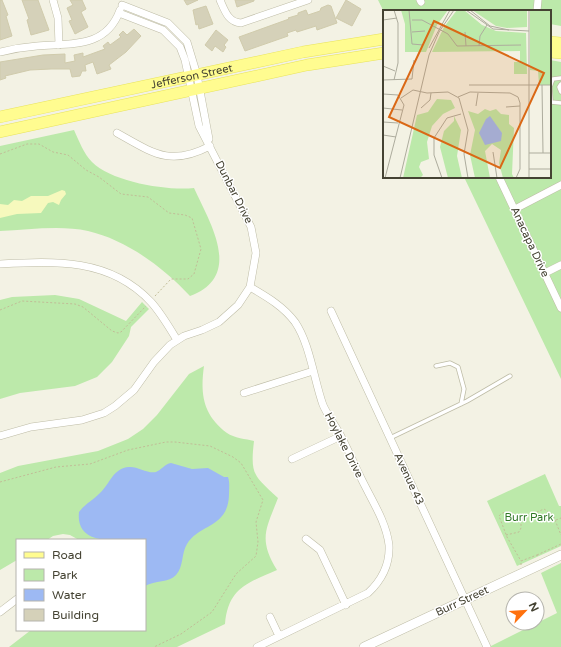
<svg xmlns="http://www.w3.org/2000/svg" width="561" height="647" font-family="'Varela Round',sans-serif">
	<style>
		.green { fill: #bce9aa }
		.sand { fill: #f6f9bd }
		.water { fill: #9db9f3 }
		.building { fill: #d5d1b9; stroke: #d0cbac }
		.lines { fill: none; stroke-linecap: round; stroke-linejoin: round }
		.service-casing { stroke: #bebca6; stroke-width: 5 }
		.minor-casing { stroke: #bebca6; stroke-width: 8 }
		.tertiary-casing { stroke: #bebca6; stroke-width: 10 }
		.primary-casing { stroke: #e8e35c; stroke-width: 12 }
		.path { stroke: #c1bd97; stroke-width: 1; stroke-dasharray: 2 2; stroke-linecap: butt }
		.service { stroke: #fff; stroke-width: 3.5 }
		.minor { stroke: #fff; stroke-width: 7 }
		.tertiary { stroke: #fff; stroke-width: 9 }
		.primary { stroke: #fffc90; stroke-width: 11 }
		.labels { text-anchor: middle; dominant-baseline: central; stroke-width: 3; stroke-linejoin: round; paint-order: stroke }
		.street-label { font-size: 11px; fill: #454333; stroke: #fff }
		.park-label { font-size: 11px; fill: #2f7825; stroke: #fff }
		.inset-road { fill: none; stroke: #adac9d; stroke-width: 1 }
		.view { fill: #da6815; fill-opacity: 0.15; stroke: #da6815; stroke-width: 2 }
		.inset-edge { fill: none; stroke: #454333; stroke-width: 2 }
	</style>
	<rect width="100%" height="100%" fill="#f3f2e4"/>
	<path class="green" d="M378,0H561V26L550,24V11L384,12Z
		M550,60L561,62V379L464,177H550Z
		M74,130C79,141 84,154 92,162C112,182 167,191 194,188C210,223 244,276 190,296C164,268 127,240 88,231C60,225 28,230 0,231V146Z
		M55,295L79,299L126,321L142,302L149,309L131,327L129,336L112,362L97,377L75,386L20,393L0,399V300L12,297Z
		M204,366C200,394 203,415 227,433C234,438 246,439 254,441C250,475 254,476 278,498C266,529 258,539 277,570C248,583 228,588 225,624L177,647H9L31,630H145V540H79L70,535L63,534L53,536L47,540H17V560L0,570V473L18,466L98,451L128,439L143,429L157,415L189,374Z
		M545,474L559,506H561V546L517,566L487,501Z
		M561,563V647H489L557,613L541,573Z"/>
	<path class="sand" d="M62,190L65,191L66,194L61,200L59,205L53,202L48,203L41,213L17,214L0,218V204L8,205L14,200L22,201L31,196H48Z"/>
	<path class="water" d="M171,463L192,469L208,468L224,477H228C230,483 229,488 229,495C228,528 199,524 187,544C181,554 184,566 176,575C169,583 155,580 145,586V540C121,540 75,548 79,512C85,504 93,500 100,493C110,484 113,468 129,467C137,466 148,474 156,472C161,470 165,464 171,463Z"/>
	<path class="building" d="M0,0H2L8,15L6,16L12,36L0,40Z
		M22,0H38L49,30L31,35L27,20L29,19Z
		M70,0H82L86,9L81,12L88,27L75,34L69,21L72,20L67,8L73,5Z
		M184,0H198L187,5Z
		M235,0H254V1L237,7Z
		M346,0L361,9L352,26L336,18Z
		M328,5L331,6L337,23L317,30L316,26L297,32L296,30L287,33L288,36L245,51L239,37L289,19L288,18L298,15V13L306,10L308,15L320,11L321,8Z
		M206,6L213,24L199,29L198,24L196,25L193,10Z
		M134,29L141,36L126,52L109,65L111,69L97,74L93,62L85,65L86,71H82L80,76L72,77L70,69H51L30,70L5,76L6,78L0,80V62L43,55L65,54V63L75,61L74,55L83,53V57L105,49L103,46L108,42L110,45L121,37L119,35L123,31L127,35Z
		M216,30L228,40L224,45L226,47L223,52L215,46L212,51L205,45Z"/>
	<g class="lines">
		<g class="service-casing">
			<path id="service" d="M561,78L553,79L550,87L551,102L561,103
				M561,84L559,87L561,92
				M436,366L450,363L458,367L464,389L461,404
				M390,438L467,401L510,376"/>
		</g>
		<g class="minor-casing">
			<path id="minor" d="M53,0L58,18L59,45
				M220,0C225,11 228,22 241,23L308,0
				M420,0L421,2
				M122,5L168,23L187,42L197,75L209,139
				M537,11L538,0
				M0,52C12,49 24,47 37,46C70,43 106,49 120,10
				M117,133C153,153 170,167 210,146
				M499,177L561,308
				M515,209L561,185
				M0,264C55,261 110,258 151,302C161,313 169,327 177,340
				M545,273L561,265
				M250,287C267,297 283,306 295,322C310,344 314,380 323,405C327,414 332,421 337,429C346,444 353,462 361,478C371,499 386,521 389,545C390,564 382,580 368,593L257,647
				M331,311L487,647
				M244,393L313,371
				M0,436L31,427L82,420L104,413L115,406L134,390L154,362L170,345L184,336L202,330L219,322L238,305L250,287L256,253L251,227L199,126L185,60L180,47L163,30L119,13
				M292,459L341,436
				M306,539L320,550L346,605
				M0,612L17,599
				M270,617L279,636"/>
		</g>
		<g class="tertiary-casing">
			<path id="tertiary" d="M364,647L561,555"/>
		</g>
		<g class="primary-casing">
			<g id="primary">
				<path d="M550,42L561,43"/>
				<path d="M550,52L561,53"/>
				<path id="s1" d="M0,117L303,52L384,39"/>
				<path d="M0,132L307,65L384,53"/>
			</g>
		</g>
		<path class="path" d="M0,154L27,144H39L53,152L68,155L86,170L99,177L121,194L148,197L169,213L185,215L192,218L201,249L194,274L188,279H171L155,296
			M0,310L22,301L75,304L83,307L112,331L118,333L121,332L146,306
			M0,482L56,467L90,464L128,450L166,442H175L210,446L233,457L241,463L263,500L256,522L258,542L256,556L236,574L212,612L181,634L154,647
			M556,520L561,518
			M519,522L516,519L514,514C509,511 503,511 499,516L507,537L521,561
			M506,535L519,532L521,528V519L544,509L553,515L561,535
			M537,555L561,544
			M521,565V561L537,555L538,557"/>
		<use href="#service" class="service"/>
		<use href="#minor" class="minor"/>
		<use href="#tertiary" class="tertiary"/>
		<use href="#primary" class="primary"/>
	</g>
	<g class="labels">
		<g class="street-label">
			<text stroke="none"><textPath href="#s1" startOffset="196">Jefferson Street</textPath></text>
			<text transform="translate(234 192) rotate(63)">Dunbar Drive</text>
			<text transform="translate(530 242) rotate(65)">Anacapa Drive</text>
			<text transform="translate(344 445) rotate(63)">Hoylake Drive</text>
			<text transform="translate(409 479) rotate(65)">Avenue 43</text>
			<text transform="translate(462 601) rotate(-25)">Burr Street</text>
		</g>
		<g class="park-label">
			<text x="529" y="517">Burr Park</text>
		</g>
	</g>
	<g transform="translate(383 10)">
		<rect width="168" height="168" fill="#f3f2e4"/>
		<path d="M18,0H65L54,15L43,42H22V14ZM74,0H81L99,15L113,21L143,23L144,64H131V52H137V41L49,42L61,17ZM89,0H144V17L124,18L113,16ZM147,0H168V75H156L155,61L147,60ZM54,89L68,90L72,98L60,104L49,116L44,132L46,149L38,152L36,157L40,165L37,168H20L34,105L45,102ZM102,99L107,101L113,99L118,104L126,105V114L131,118L129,164L131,168H120L116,153L118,140L109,134L102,141L107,168H92L87,145L92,120L85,101L95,104ZM71,106L78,120L74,146L79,168H65L57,137L61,121L71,111Z" fill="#bce9aa"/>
		<path d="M107,106L119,123L118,131L102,135L96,123L103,109Z" fill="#9db9f3"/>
		<path class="inset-road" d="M26,0L29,34L40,35M83,0L110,19L146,21M87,0L107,16L126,20M146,0V168M0,10L14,8M29,10H39L65,24L74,36L138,35M29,22L42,21M82,22L83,36M96,36L97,26L104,15M46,38L67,0M0,56L12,61M0,70L29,69L31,50M11,70L15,53V13L11,0M86,75H168M159,75L160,143M0,84L15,85L21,95L2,168M75,87L87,82L127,83L135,87L137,93V159L133,168M18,88L30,80L44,83L65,82L76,88L85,120L81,144L85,168M93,96L95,83M123,97L137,96M0,98L19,100M38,98L47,90L48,83M0,112L15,113M0,125L13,127M110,142L114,168M146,143H168M146,159H168M17,168L46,45L56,22L71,0M59,168L51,145V128L64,108L78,104"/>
		<path class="view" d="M51,11L161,63L117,158L6,107Z"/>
		<rect width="168" height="168" class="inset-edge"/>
	</g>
	<rect x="16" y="539" width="130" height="92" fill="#ffffff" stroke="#b5b4ad"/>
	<rect x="24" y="552" width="20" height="6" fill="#fffc90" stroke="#b5b4ad"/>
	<text x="52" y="559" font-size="12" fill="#454333">Road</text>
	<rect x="24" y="569" width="20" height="12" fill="#bce9aa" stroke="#b5b4ad"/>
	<text x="52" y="579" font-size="12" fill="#454333">Park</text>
	<rect x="24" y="589" width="20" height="12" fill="#9db9f3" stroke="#b5b4ad"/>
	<text x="52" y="599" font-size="12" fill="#454333">Water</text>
	<rect x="24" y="609" width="20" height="12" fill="#d5d1b9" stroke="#b5b4ad"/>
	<text x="52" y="619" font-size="12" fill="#454333">Building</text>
	<g transform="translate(525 611) rotate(65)"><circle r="19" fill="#ffffff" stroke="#b5b4ad"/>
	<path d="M0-3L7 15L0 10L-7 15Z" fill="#ff710e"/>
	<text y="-6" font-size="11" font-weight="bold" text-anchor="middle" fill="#454333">N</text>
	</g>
</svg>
